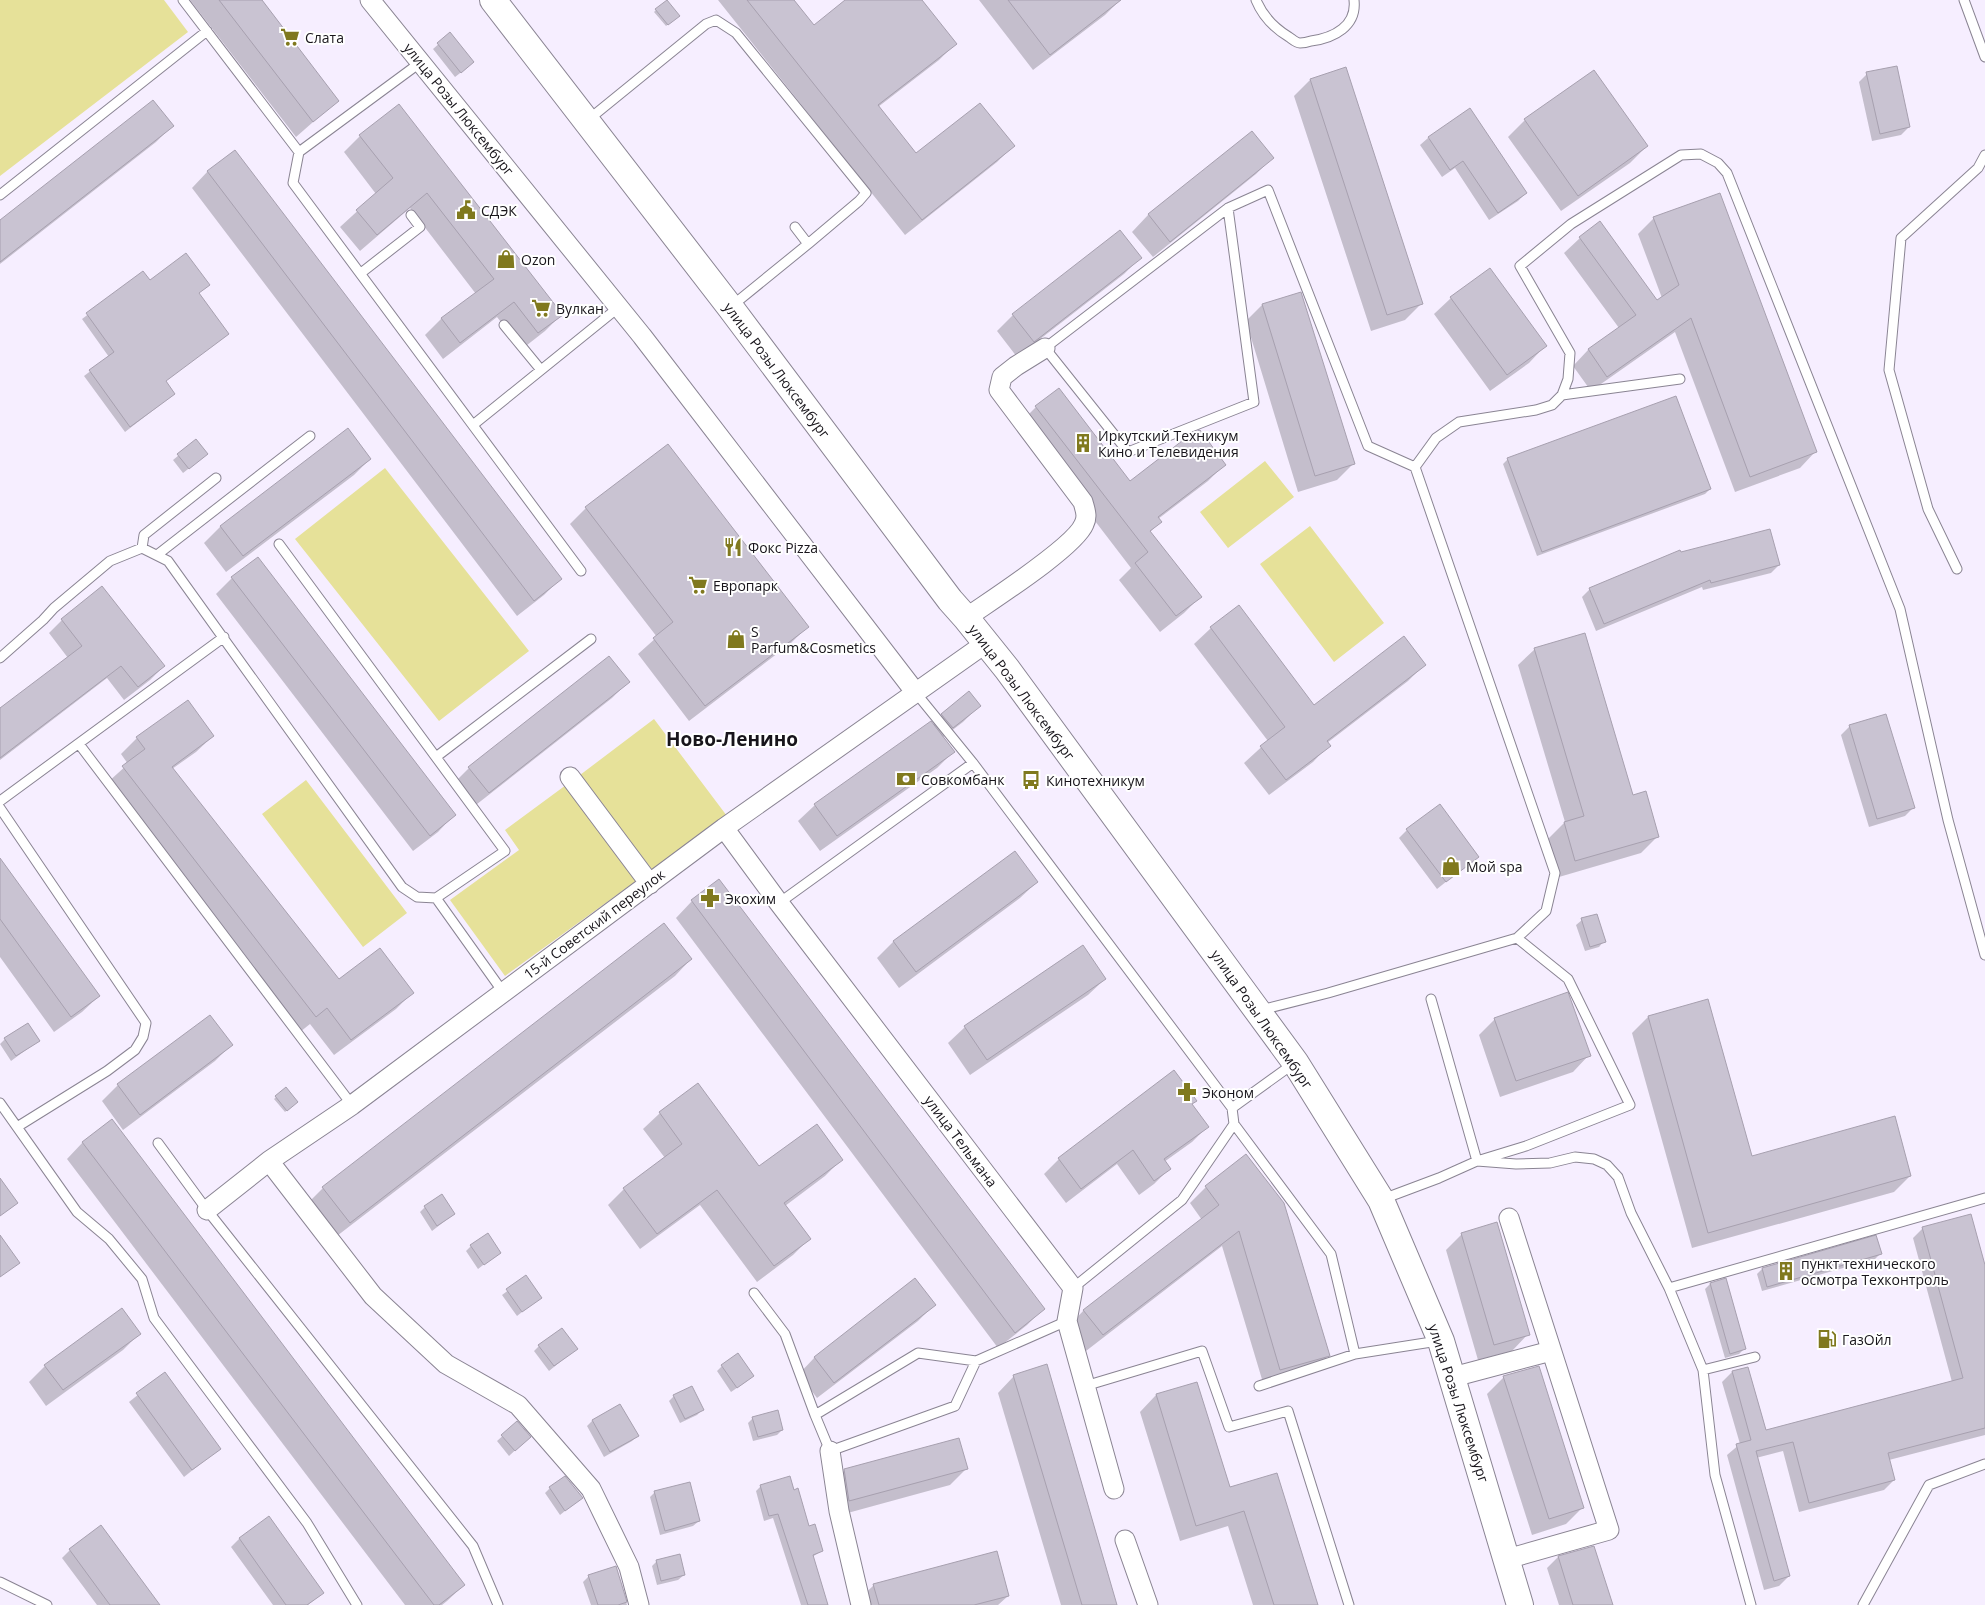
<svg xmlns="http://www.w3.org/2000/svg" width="1985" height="1605" font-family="'Open Sans',sans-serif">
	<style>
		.green { fill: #e6e199 }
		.shadow { fill: #0003 }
		.building { fill: #c9c3d2; stroke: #a7a0af }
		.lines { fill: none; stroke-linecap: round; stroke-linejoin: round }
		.lane-casing { stroke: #8a8493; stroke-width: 11 }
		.street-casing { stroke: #8a8493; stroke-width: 21 }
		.secondary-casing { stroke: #8a8493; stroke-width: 28 }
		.lane { stroke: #fff; stroke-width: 9 }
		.street { stroke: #fff; stroke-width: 19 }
		.secondary { stroke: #fff; stroke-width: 26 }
		.labels { text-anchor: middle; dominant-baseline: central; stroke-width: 4; stroke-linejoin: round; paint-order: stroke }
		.poi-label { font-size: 14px; fill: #18151b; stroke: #fff; text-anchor: start }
		.street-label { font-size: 14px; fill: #18151b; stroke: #fff }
		.district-label { font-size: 19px; font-weight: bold; fill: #18151b; stroke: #fff }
	</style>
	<rect width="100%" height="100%" fill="#f6eeff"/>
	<path class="green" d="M0,0H164L188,32L0,176Z
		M1265,461L1294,497L1228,548L1200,512Z
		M385,468L529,651L439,721L295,539Z
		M1310,526L1384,623L1334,662L1260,564Z
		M654,719L727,816L653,871L580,775Z
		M306,780L407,913L363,947L262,814Z
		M566,785L636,881L505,976L450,900L519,850L505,830Z"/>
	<path class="shadow" d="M190,0H260L337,101L296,137Z
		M718,0H792L814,27L847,0H920L955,44L939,60L878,107L916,155L1013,146L997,162L905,235Z
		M979,0H1120L1105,15L1033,70Z
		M656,10L676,18L666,26L654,12Z
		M450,34L468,67L455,77L433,49Z
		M1594,72L1647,146L1630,163L1561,211L1508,137L1525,120Z
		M1867,74L1909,127L1901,135L1872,141L1859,82Z
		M1310,80L1422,303L1405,320L1371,331L1294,96Z
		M399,106L561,315L545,331L522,349L497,317L443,359L425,335L441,319L476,294L410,208L360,251L340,227L376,194L344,152L360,136Z
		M172,126L156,142L0,264V221Z
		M1252,133L1272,158L1256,174L1153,257L1132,232L1148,215Z
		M1428,138L1526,193L1518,201L1489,220L1455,168L1442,177L1420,145Z
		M208,171L560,579L544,595L517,616L192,188Z
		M1654,218L1815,452L1800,468L1735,492L1675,332L1591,391L1573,366L1588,350L1619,328L1564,253L1580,238L1657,302L1662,298L1638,234Z
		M1140,258L1124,274L1017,357L997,331L1013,315Z
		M1489,270L1545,346L1529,363L1490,391L1434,314L1451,298Z
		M143,273L149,282L198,294L227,334L165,381L174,394L125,432L84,376L109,357L82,319Z
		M1262,305L1353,464L1337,480L1298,492L1246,321Z
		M1036,407L1130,482L1224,465L1208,481L1158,519L1160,522L1150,532L1200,597L1184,613L1160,632L1119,580L1131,568L1020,423Z
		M348,430L370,459L354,475L226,572L204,543L220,527Z
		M196,441L201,459L183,473L173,460Z
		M1508,459L1710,489L1705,494L1537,556L1503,464Z
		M586,508L807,627L791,643L689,721L638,654L657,637L570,524Z
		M1680,553L1779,565L1771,573L1703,590L1702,587L1596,631L1582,597L1590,589Z
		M232,578L454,815L438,832L413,851L216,594Z
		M1238,607L1313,707L1424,665L1408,681L1327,743L1329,745L1313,762L1269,795L1244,763L1268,741L1194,644L1211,628Z
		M62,620L164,666L150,680L124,700L107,678L0,760V710L68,658L49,633Z
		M1535,649L1658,836L1641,853L1559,877L1548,839L1565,822L1518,665Z
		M628,682L612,698L472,808L453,784L469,768Z
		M979,706L963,722L942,738L953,752L937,768L820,851L798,821L815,805L932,725L942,715Z
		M1885,716L1913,808L1905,816L1869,827L1841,735L1849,727Z
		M213,736L196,752L172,769L338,981L412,993L396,1009L334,1055L310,1024L300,1032L107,783L128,764L121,754L137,738Z
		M1407,830L1477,857L1437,889L1399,838Z
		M1015,853L1037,882L1020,898L899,988L877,958L893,942Z
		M0,860L99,996L82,1012L54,1032L0,957Z
		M719,881L1043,1309L1027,1325L998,1348L676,918L692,901Z
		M1582,920L1604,941L1599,947L1585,951L1576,925Z
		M1083,947L1105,979L1088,995L970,1075L948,1043L965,1027Z
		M691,959L675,976L333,1239L307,1204L323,1188Z
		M210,1016L231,1045L215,1061L123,1130L102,1101L118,1085Z
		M1648,1017L1751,1157L1910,1176L1894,1192L1692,1248L1632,1033Z
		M1495,1019L1589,1055L1573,1072L1500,1097L1479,1035Z
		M5,1039L38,1041L11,1061L0,1044Z
		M1173,1072L1191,1104L1207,1127L1192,1142L1164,1162L1169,1169L1154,1184L1139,1195L1117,1164L1066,1203L1044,1174L1059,1159Z
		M698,1085L759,1168L841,1160L825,1176L785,1206L809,1239L793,1255L757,1282L700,1205L640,1249L608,1205L624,1189L665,1158L643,1129L660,1113Z
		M285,1089L296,1102L285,1112L274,1099Z
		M83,1142L464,1585L447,1601L442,1605H405L67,1159Z
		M1246,1156L1329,1355L1312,1372L1264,1386L1222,1246L1086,1351L1068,1327L1084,1310L1202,1220L1190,1203L1206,1187Z
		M425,1207L454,1214L432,1231L420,1212Z
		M1923,1228L1985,1270V1435L1889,1460L1894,1480L1884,1490L1799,1512L1783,1451L1756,1458L1789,1576L1779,1586L1764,1590L1727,1455L1740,1444L1722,1382L1732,1372L1747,1368L1765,1431L1952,1382L1913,1238Z
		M1462,1234L1528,1334L1512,1351L1478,1360L1446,1250Z
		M1875,1237L1880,1254L1875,1259L1762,1291L1757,1274L1762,1269Z
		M471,1246L500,1252L478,1269L466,1251Z
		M526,1277L541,1297L517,1316L502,1295Z
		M1710,1284L1744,1349L1739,1354L1725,1358L1705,1289Z
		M934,1305L918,1321L817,1398L799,1374L815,1357Z
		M140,1333L123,1350L46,1406L29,1382L45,1366Z
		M539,1346L576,1349L549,1371L534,1351Z
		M722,1366L747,1381L731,1392L717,1371Z
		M164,1374L219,1449L184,1477L129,1402Z
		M1014,1376L1115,1605H1061L998,1393Z
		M1504,1377L1583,1507L1566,1524L1532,1535L1487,1394Z
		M1196,1383L1229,1489L1317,1605H1253L1228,1526L1180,1541L1140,1412L1156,1395Z
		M674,1396L702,1410L697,1415L680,1423L669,1401Z
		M620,1406L637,1436L632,1441L604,1457L587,1426L592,1421Z
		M753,1418L782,1430L777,1435L753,1441L748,1423Z
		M517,1423L524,1442L509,1456L497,1441Z
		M967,1468L950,1485L833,1517L828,1487L845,1470Z
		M761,1486L808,1528L822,1551L812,1557L827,1605H801L773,1518L764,1521L756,1491Z
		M550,1488L581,1498L560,1515L545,1493Z
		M655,1492L699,1521L693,1526L660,1535L650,1497Z
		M269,1518L322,1593L308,1605H273L231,1547L239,1539Z
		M1594,1547L1611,1605H1559L1547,1568L1558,1557Z
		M70,1550L153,1605H97L62,1558Z
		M657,1561L684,1575L678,1580L657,1585L652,1566Z
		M615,1567L627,1605H591L583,1582L588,1577Z
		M874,1585L1008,1596L998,1605H858L857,1601Z"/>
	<path class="building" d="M219,0H262L339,101L313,122Z
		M667,0L680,16L668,25L655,9Z
		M747,0H794L814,25L845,0H922L957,44L878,105L916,153L980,103L1015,146L922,220Z
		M1008,0H1121L1050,55Z
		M450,32L474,62L461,73L437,43Z
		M1897,66L1910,127L1880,134L1866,72Z
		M1346,67L1423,304L1387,315L1310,79Z
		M1594,70L1648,146L1578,196L1524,119Z
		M153,100L174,126L0,262V220Z
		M399,104L563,315L538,333L514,302L460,343L441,318L494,279L427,193L377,235L356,210L393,178L359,135Z
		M1470,108L1527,193L1498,213L1463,161L1450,170L1428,137Z
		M1252,131L1274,158L1170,242L1148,214Z
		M235,150L562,579L534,601L207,171Z
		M1720,193L1817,452L1750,477L1691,318L1607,377L1588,349L1636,315L1579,237L1600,221L1657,300L1679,285L1653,217Z
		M1120,230L1142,258L1034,342L1012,314Z
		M186,253L210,285L199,293L229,334L166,381L175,394L130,427L89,370L114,352L86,313L143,271L150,280Z
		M1490,268L1547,346L1507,375L1450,297Z
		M1301,292L1355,464L1315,476L1262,304Z
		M1059,388L1130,481L1191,434L1200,430L1226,465L1158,517L1162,522L1150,531L1202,597L1176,616L1135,563L1148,552L1035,406Z
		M1676,396L1711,489L1542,552L1507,458Z
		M348,428L371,459L243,556L220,526Z
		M196,439L208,454L189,469L177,454Z
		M668,444L809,627L705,706L653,638L673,622L585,507Z
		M1770,529L1780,565L1711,583L1710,580L1604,624L1589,588L1680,550L1681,552Z
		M258,557L456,815L430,836L231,577Z
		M102,586L165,666L138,687L121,666L0,758V708L82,646L61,619Z
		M1239,605L1314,705L1404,636L1426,665L1327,741L1331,746L1286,780L1260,746L1285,727L1210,627Z
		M1585,633L1633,795L1646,791L1659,837L1575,861L1564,822L1584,816L1534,648Z
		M609,656L630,682L489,793L468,767Z
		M969,691L981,706L953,728L941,714Z
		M188,700L214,736L172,767L339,979L380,948L414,993L351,1040L327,1008L316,1017L122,766L145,749L136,737Z
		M1886,714L1915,808L1877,819L1849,725Z
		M931,721L955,752L837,836L814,804Z
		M1440,804L1479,857L1446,882L1406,829Z
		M1015,851L1038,882L916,972L893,941Z
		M0,858L100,996L71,1017L0,919Z
		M719,879L1045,1309L1015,1333L691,900Z
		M1597,914L1606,942L1590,947L1581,918Z
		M664,923L692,959L350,1223L322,1187Z
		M1083,945L1106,979L987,1060L964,1026Z
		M1568,992L1591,1056L1516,1081L1494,1018Z
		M1708,999L1752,1156L1895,1116L1911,1176L1708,1233L1648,1016Z
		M210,1015L233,1045L140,1115L117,1084Z
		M28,1023L40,1041L16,1056L4,1038Z
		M1174,1070L1197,1101L1192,1104L1209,1127L1164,1159L1171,1169L1154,1181L1133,1150L1081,1189L1058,1158Z
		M698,1083L759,1166L817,1124L843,1160L784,1203L811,1239L774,1266L717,1190L657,1234L623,1188L682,1144L659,1112Z
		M286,1087L298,1102L287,1111L275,1096Z
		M112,1119L465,1585L439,1605H434L82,1142Z
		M1246,1154L1284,1203L1330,1356L1280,1370L1239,1231L1103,1335L1083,1310L1219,1205L1205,1186Z
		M0,1178L18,1203L0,1216Z
		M442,1194L455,1214L437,1226L424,1206Z
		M1971,1214L1985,1265V1428L1888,1453L1895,1480L1809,1503L1793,1442L1756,1451L1790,1576L1774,1581L1736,1444L1751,1440L1732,1371L1748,1367L1766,1430L1963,1378L1922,1227Z
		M1497,1222L1530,1335L1494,1345L1461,1233Z
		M488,1233L501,1253L484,1265L470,1245Z
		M0,1235L20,1263L0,1277Z
		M1876,1235L1882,1254L1767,1287L1762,1268Z
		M526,1275L542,1298L522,1312L506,1289Z
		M915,1278L936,1305L834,1383L814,1357Z
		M1726,1278L1746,1349L1730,1354L1710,1283Z
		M122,1308L141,1334L63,1390L44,1365Z
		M562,1328L578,1349L554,1366L538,1345Z
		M738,1353L754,1376L737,1388L721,1365Z
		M1047,1364L1117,1605H1082L1013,1375Z
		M1539,1366L1584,1508L1549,1519L1503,1376Z
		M165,1372L221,1449L192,1470L136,1393Z
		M1197,1382L1230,1487L1277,1473L1318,1605H1274L1244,1511L1196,1526L1156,1394Z
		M692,1386L704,1410L685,1419L673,1395Z
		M620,1404L639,1436L610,1452L592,1420Z
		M778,1410L783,1430L758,1437L752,1417Z
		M517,1421L531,1437L515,1451L501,1435Z
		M959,1438L968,1469L849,1501L844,1469Z
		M565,1476L583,1498L565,1511L549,1487Z
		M790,1476L794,1490L798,1488L809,1526L815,1524L823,1551L813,1555L828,1605H808L778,1514L769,1516L760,1485Z
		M690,1482L700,1521L665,1531L654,1491Z
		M269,1516L324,1593L307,1605H286L239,1538Z
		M101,1525L160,1605H110L69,1549Z
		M1594,1546L1613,1605H1573L1558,1556Z
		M997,1551L1009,1596L974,1605H879L873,1584Z
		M680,1554L685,1575L661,1581L656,1560Z
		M616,1566L627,1602L618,1605H598L588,1575Z"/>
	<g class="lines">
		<g class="lane-casing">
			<path id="lane" d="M183,0L299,152
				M1256,0C1263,17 1274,28 1289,37C1292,39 1296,43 1300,43C1303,43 1308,42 1311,41C1334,38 1357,26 1354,0
				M1964,0L1985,57
				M421,62L299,152L293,183L581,571
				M588,120L706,24L716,20L736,33L866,193L859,201L808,244
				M0,195L207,31
				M1228,208L1254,402L1128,452L1045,348L1228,208L1268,190L1368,446L1415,467L1555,873L1546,911L1517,938L1328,993L1261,1010
				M361,273L420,227L411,215
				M733,305L808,244L795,227
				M504,325L541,370
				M1680,379L1562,395L1568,379L1570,353L1520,266L1571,224L1681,155L1701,154L1718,163L1727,173L1900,609L1948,820L1985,955
				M473,425L619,307
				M1415,467L1436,438L1459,422L1536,410L1552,405L1562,395
				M279,544L505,851L436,898
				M142,548L144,535L216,478
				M157,555L310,436
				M1957,569L1928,509L1889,370L1901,238L1978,168L1985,155
				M0,658L43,620L54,608L110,561L142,548L168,561L402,887L417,897L436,898L503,992
				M916,693L973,763L1232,1108L1293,1064
				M79,744L352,1105
				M436,757L591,639
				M0,801L224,637
				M0,808L146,1023L143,1037L135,1050L107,1071L17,1127
				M779,903L973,763
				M1431,999L1477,1161L1526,1146L1630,1105L1568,979L1517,938
				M0,1103L77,1212L109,1239L142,1279L154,1318L307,1523L357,1605
				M1234,1124L1331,1254L1355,1354
				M158,1143L207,1210L473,1546L498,1605
				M1383,1199L1439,1178L1477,1161L1516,1164L1550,1163L1575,1157L1594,1159L1607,1165L1618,1177L1631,1213L1669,1288L1703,1370L1715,1475L1751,1605
				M1073,1288L1182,1200L1234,1124L1232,1108
				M1669,1288L1985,1198
				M754,1293L785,1334L815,1415
				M976,1361L955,1406L830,1451L815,1415L918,1353L976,1361L1067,1321
				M1703,1370L1755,1357
				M1085,1386L1202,1351L1229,1427L1288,1411L1349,1605
				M1259,1386L1355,1354L1438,1341
				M0,1582L47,1605
				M1863,1605L1929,1485L1985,1464"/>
		</g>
		<g class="street-casing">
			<path id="street" d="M370,0L642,336L916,693
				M966,618C990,601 1075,547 1084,524C1088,516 1085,510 1083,502L999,390L1002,377L1016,366L1045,348
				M570,777L650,884
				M724,828L779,903L1073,1288L1067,1321L1114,1489
				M269,1161L373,1296L446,1364L518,1405L591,1489L629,1567L639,1605
				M207,1210L269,1161L352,1105L724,828L986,643
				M1453,1377L1551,1351
				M830,1451L839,1511L861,1605
				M1125,1540L1148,1605
				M1507,1559L1609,1530L1509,1218"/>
		</g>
		<g class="secondary-casing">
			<path id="secondary" d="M493,0L730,307L950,600L966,618L1007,669L1295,1062L1381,1200L1441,1341L1520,1605"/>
		</g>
		<use href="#lane" class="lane"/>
		<use href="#street" class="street"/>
		<use href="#secondary" class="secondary"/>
	</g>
	<defs>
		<g id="supermarket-bare" transform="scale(1.5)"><path d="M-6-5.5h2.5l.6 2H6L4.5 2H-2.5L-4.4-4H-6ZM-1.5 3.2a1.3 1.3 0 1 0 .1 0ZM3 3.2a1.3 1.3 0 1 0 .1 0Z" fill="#80791e" stroke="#fff" stroke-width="2.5" paint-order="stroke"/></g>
		<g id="civic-bare" transform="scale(1.5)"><path d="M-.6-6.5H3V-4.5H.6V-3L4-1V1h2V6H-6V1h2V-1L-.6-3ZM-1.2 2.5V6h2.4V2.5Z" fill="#80791e" stroke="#fff" stroke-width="2.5" paint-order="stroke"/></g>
		<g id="shop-bare" transform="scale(1.5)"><path d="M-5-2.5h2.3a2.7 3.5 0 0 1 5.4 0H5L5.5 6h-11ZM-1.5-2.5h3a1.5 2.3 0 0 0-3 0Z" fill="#80791e" stroke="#fff" stroke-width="2.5" paint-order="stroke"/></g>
		<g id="building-bare" transform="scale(1.5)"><path d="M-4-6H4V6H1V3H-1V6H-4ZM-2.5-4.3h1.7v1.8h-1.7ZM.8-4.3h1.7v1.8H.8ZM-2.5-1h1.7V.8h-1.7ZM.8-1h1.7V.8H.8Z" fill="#80791e" stroke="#fff" stroke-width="2.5" paint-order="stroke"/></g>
		<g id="restaurant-bare" transform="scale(1.5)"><path d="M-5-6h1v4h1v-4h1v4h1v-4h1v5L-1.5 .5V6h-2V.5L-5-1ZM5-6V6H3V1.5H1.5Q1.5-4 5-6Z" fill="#80791e" stroke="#fff" stroke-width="2.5" paint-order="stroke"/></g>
		<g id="bank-bare" transform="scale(1.5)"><path d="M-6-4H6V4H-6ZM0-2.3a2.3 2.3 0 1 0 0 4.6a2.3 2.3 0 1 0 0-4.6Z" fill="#80791e" stroke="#fff" stroke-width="2.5" paint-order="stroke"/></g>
		<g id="bus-bare" transform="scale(1.5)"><path d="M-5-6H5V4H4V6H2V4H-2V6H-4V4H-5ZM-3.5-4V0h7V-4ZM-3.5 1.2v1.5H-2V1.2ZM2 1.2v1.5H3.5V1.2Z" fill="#80791e" stroke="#fff" stroke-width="2.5" paint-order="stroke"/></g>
		<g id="pharmacy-bare" transform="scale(1.5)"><path d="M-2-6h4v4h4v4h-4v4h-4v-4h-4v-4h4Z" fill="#80791e" stroke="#fff" stroke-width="2.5" paint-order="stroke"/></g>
		<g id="fuel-bare" transform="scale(1.5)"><path d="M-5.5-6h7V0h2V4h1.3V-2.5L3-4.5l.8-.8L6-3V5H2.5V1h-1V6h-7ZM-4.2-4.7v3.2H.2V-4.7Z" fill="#80791e" stroke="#fff" stroke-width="2.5" paint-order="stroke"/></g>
	</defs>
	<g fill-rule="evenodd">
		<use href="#supermarket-bare" x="290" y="37"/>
		<use href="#civic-bare" x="466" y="210"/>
		<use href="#shop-bare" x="506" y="259"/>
		<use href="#supermarket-bare" x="541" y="308"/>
		<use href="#building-bare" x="1083" y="443"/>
		<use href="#restaurant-bare" x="733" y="547"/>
		<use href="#supermarket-bare" x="698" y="585"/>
		<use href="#shop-bare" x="736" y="639"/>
		<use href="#bank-bare" x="906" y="779"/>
		<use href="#bus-bare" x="1031" y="780"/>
		<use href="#shop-bare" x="1451" y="866"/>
		<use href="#pharmacy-bare" x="710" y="898"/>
		<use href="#pharmacy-bare" x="1187" y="1092"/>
		<use href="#building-bare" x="1786" y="1271"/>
		<use href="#fuel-bare" x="1827" y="1339"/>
	</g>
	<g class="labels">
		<g class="poi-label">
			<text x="305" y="37">Слата</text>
			<text x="481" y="210">СДЭК</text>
			<text x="521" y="259">Ozon</text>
			<text x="556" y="308">Вулкан</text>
			<text x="1098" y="435">Иркутский Техникум<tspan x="1098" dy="16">Кино и Телевидения</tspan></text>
			<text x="748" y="547">Фокс Pizza</text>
			<text x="713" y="585">Европарк</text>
			<text x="751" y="631">S<tspan x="751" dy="16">Parfum&amp;Cosmetics</tspan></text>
			<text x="921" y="779">Совкомбанк</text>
			<text x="1046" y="780">Кинотехникум</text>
			<text x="1466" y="866">Мой spa</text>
			<text x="725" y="898">Экохим</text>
			<text x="1202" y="1092">Эконом</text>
			<text x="1801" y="1263">пункт технического<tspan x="1801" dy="16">осмотра Техконтроль</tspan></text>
			<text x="1842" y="1339">ГазОйл</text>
		</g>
		<g class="street-label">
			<text transform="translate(459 109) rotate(51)">улица Розы Люксембург</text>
			<text transform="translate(777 370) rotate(53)">улица Розы Люксембург</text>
			<text transform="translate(1022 692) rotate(53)">улица Розы Люксембург</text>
			<text transform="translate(594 924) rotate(-37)">15-й Советский переулок</text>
			<text transform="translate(1262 1019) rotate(55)">улица Розы Люксембург</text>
			<text transform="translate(961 1141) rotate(53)">улица Тельмана</text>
			<text transform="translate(1459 1403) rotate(72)">улица Розы Люксембург</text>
		</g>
		<g class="district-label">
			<text x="732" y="739">Ново-Ленино</text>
		</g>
	</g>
</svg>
